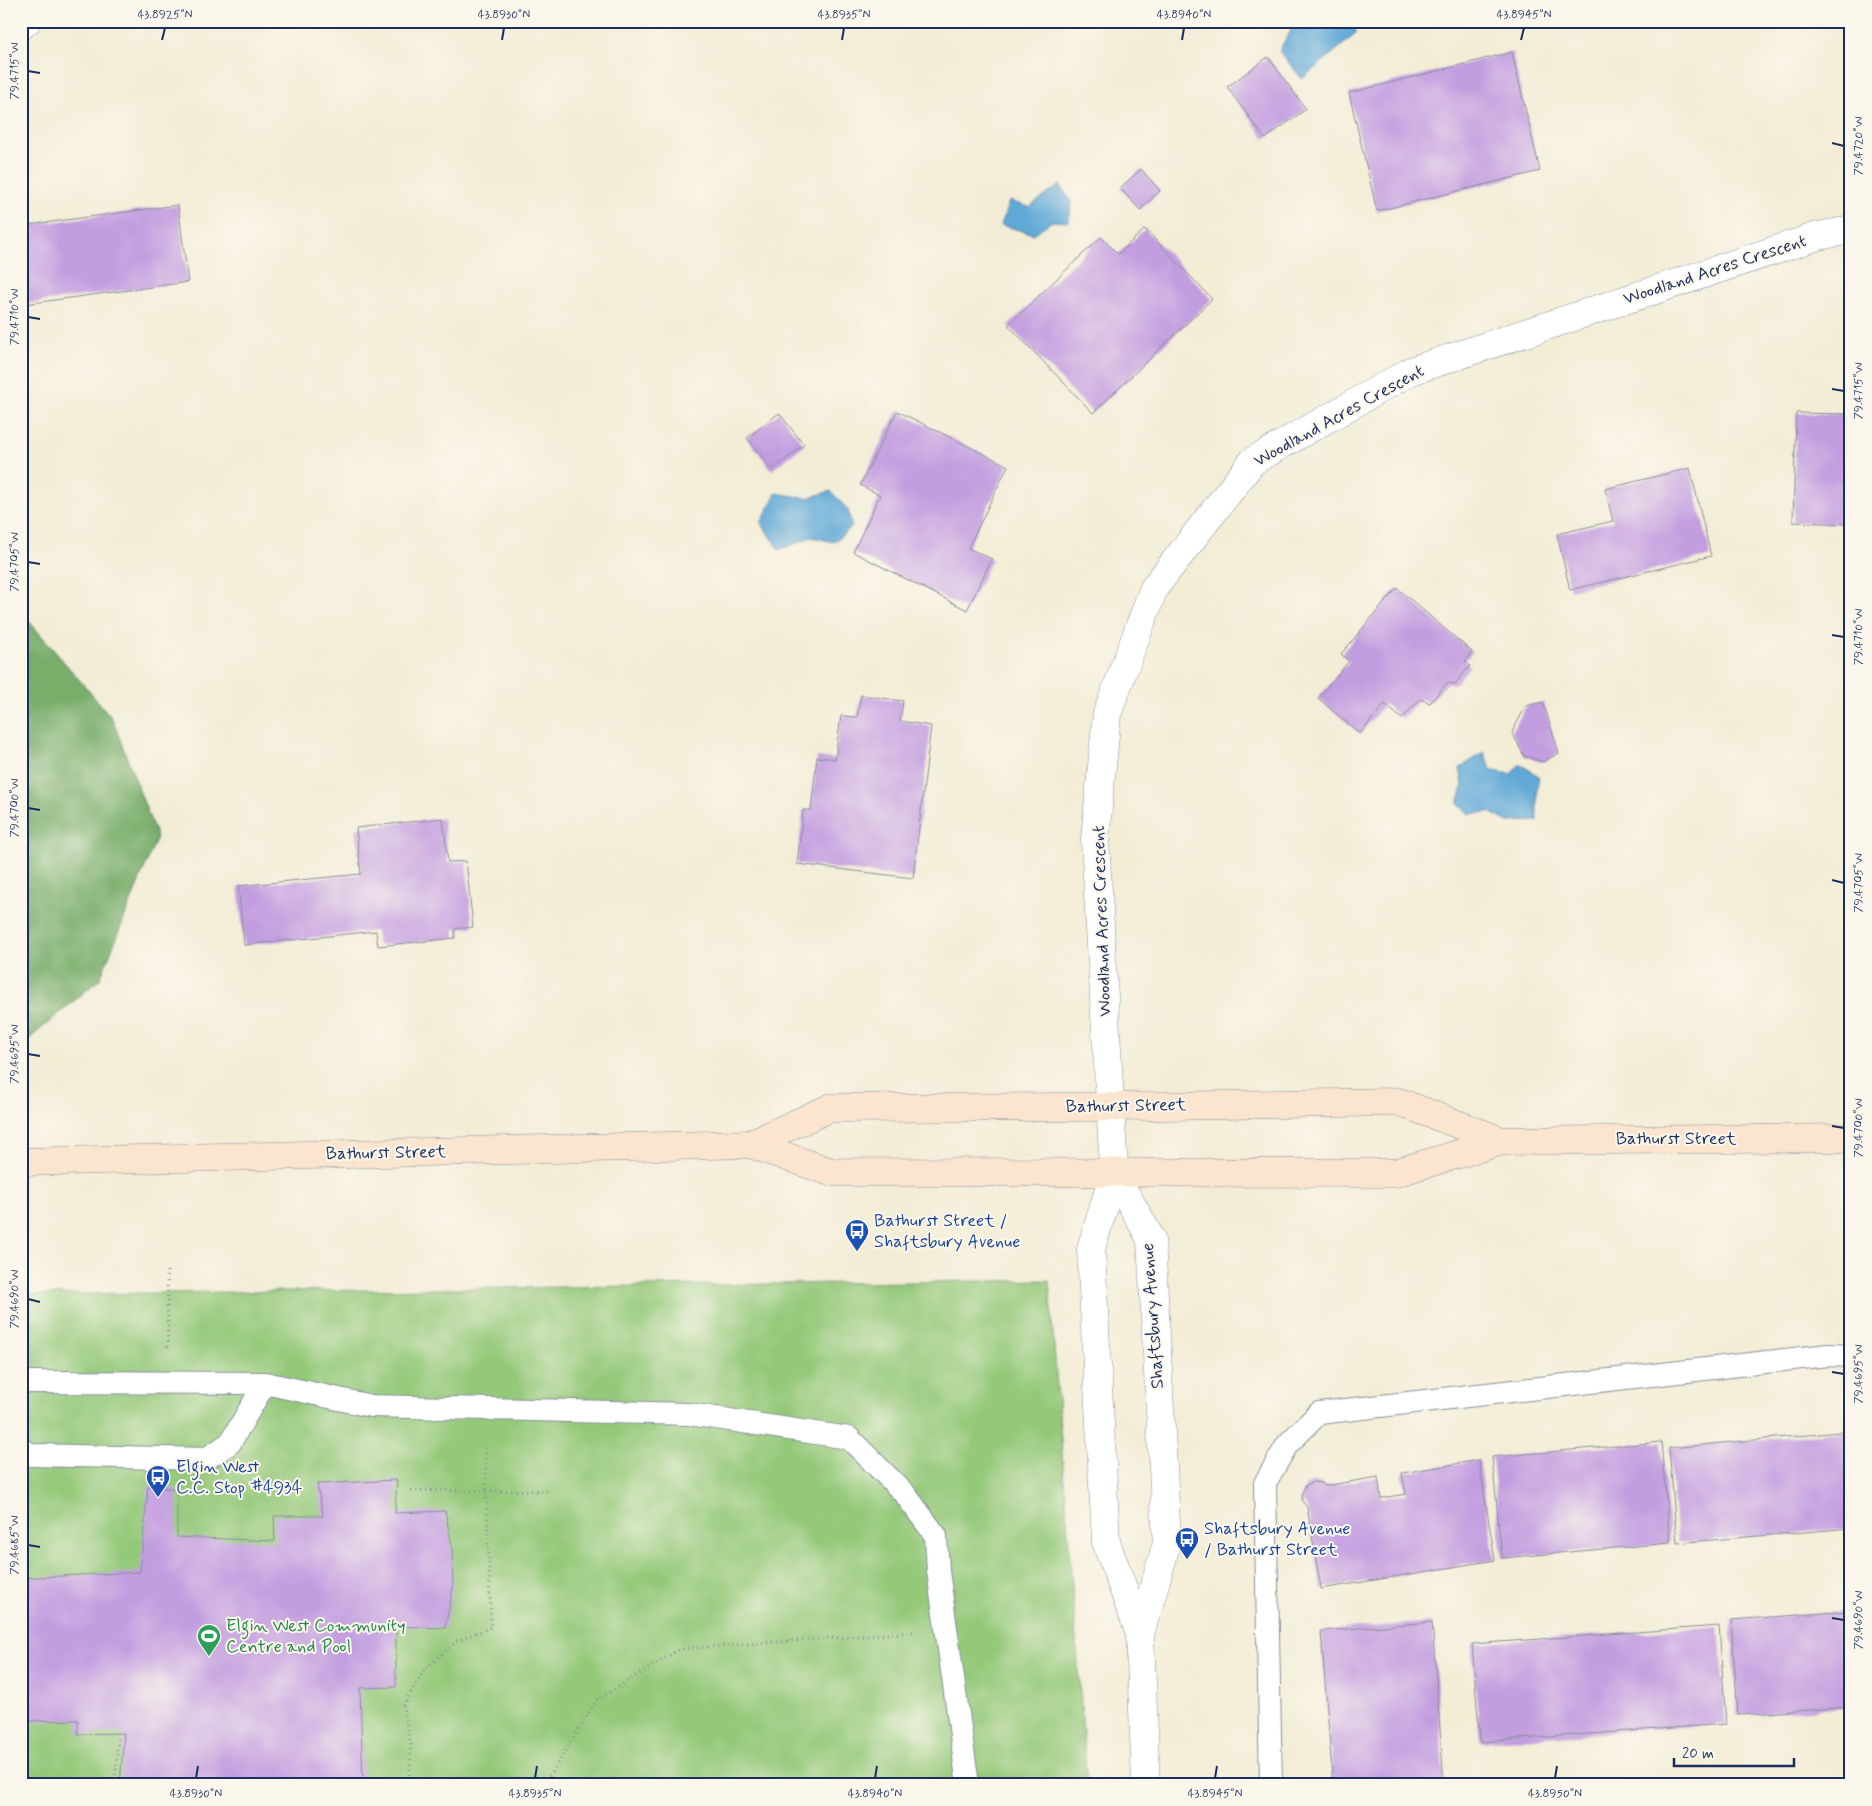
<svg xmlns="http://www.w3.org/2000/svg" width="1872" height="1806" font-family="Mynerve,sans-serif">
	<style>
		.green { fill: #95c97a; stroke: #587c6c }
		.forest { fill: #78ad6a; stroke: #4a6e64 }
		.water { fill: #61a9d7; stroke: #3e6c9a }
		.building { fill: #c29de0 }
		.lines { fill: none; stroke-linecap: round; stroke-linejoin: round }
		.service-casing { stroke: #878e9a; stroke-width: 24 }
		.minor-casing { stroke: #878e9a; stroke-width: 29 }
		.tertiary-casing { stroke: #878e9a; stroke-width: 29 }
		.secondary-casing { stroke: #878e9a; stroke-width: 29 }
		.path { stroke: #878e9a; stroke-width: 3; stroke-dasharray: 1 4; stroke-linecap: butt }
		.service { stroke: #fff; stroke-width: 22 }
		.minor { stroke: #fff; stroke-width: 28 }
		.tertiary { stroke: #fff; stroke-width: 28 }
		.secondary { stroke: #fbe5cf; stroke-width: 28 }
		.ticks { fill: none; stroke: #1b2f5e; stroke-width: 2 }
		.labels { text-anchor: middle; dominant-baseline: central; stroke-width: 4; stroke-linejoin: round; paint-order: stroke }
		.street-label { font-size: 18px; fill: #1b2f5e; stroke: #fbf7ec }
		.transit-label { font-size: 18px; fill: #164399; stroke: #fbf7ec; text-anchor: start }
		.leisure-label { font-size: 18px; fill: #27864d; stroke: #fbf7ec; text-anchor: start }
		.neatline { fill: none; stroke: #1b2f5e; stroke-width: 2 }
		.ticks-label { font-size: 12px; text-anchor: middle; fill: #1b2f5e }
	</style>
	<rect width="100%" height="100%" fill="#fbf7ec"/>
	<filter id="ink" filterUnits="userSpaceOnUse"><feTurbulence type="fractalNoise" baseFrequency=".02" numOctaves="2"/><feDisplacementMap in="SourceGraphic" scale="10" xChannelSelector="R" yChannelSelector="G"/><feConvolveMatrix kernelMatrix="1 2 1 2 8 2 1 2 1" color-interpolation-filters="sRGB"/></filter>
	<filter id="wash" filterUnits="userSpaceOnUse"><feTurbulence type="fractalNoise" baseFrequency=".0096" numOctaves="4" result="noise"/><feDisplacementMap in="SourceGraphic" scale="20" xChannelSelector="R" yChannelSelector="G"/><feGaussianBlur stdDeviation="1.12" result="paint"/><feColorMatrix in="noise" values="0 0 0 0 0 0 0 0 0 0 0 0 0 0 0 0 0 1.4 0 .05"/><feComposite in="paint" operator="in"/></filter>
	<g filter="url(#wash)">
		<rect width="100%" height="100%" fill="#f3edd6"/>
		<path class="green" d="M1049,1280L1087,1785H21V1295Z"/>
		<path class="forest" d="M21,619L28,620L112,718L157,837L100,979L21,1046Z"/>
		<path class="water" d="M1301,21H1349L1357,33L1302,79L1279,51L1291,30Z
			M1060,185L1071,202L1069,222L1052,221L1033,234L1001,225L1009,201L1029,207Z
			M831,491L848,510L852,527L834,542L811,537L779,550L761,523L776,493L807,498Z
			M1484,752L1491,770L1511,774L1520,764L1539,776L1537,789V821L1508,822L1489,812L1469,814L1458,804L1463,786L1460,768Z"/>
		<g id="blocks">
			<path class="building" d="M1512,52L1540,171L1377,211L1349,93Z
				M1268,57L1306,109L1265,139L1227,87Z
				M1141,169L1160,191L1140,210L1120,188Z
				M178,205L188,282L25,304L21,280V226Z
				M1145,229L1212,299L1093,413L1008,325L1101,237L1118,254Z
				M1848,398H1851V524L1793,522L1796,413L1848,414Z
				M897,411L1008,466L968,548L992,559L967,610L853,552L880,495L860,485Z
				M779,413L804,445L772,470L747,438Z
				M1690,468L1711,556L1570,590L1557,534L1613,521L1605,489Z
				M1397,588L1472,652L1465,661L1470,666L1455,684L1447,683L1430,703L1420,699L1402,719L1385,704L1360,734L1318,698L1349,661L1341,654Z
				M861,695L903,701L900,721L931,726L913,878L797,864L803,810H811L817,757L835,759L841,716L857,717Z
				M1543,702L1559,753L1543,762L1524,756L1512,732L1526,706Z
				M443,818L448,862L466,861L473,927L455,929V938L378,946L376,931L244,945L238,886L361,874L356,828Z
				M1851,1431V1528L1677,1543L1669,1448Z
				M1661,1442L1670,1543L1502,1558L1492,1457Z
				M1479,1460L1495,1560L1321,1589L1307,1507L1302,1501V1493L1306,1485L1313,1482L1322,1483L1325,1486L1378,1477L1381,1498L1406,1494L1402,1473Z
				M397,1480L395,1513L445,1511L452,1546L453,1588L445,1628L396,1626V1687L360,1688L363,1785H120L124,1733L78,1734V1720L21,1721V1578L140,1572L148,1486L177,1489V1537L275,1541L274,1516H323L317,1484Z
				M1851,1611V1707L1738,1715L1731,1620Z
				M1432,1622L1444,1783L1420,1785H1333L1321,1631Z
				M1719,1626L1726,1724L1480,1742L1472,1644Z"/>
		</g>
	</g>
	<g filter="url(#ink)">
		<use href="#blocks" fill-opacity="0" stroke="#878e9a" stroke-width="1"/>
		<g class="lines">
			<g class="service-casing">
				<path id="service" d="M21,1382L265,1383L371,1406L689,1414L849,1438L905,1494L936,1536L938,1571L968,1785
					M21,1449L32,1455L206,1459L230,1443L265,1383
					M1271,1785L1265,1483L1287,1445L1319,1413L1828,1355L1851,1356"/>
			</g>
			<g class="minor-casing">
				<path id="minor" d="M21,26L27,21
					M1114,1173L1095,839L1107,714L1154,588L1253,461L1411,371L1818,236L1851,230"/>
			</g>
			<g class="tertiary-casing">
				<path id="tertiary" d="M1114,1173L1091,1249L1106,1542L1140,1634L1146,1785
					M1114,1173L1151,1239L1167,1543L1140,1634"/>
			</g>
			<g class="secondary-casing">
				<path id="secondary" d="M750,1144L830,1108L1111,1107L1399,1102L1502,1141
					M21,1162L750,1144L831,1172L1395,1173L1502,1141L1851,1138"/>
			</g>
			<path class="path" d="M167,1271L168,1350
				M411,1490L551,1491
				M115,1785L118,1739
				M409,1785L411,1745L403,1706L424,1670L457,1641L491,1627L485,1444
				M544,1785L597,1700L680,1649L915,1632"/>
			<use href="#service" class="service"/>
			<use href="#minor" class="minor"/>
			<use href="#tertiary" class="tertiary"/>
			<use href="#secondary" class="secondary"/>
		</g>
	</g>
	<path class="ticks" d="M162,40L165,28M502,40L504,28M842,40L844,28M1182,40L1184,28M1521,40L1524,28M28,71L40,73M1832,143L1844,146M28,317L40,319M1832,389L1844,391M28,562L40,564M1832,635L1844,637M28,808L40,810M1832,880L1844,883M28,1054L40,1056M1832,1126L1844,1128M28,1299L40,1302M1832,1372L1844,1374M28,1545L40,1547M1832,1618L1844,1620M196,1778L198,1766M535,1778L537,1766M875,1778L877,1766M1215,1778L1217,1766M1555,1778L1557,1766"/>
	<defs>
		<g id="bus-pin" transform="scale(1.25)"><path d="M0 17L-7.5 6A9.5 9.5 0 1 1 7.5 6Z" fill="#1a4fb4" stroke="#fbf7ec"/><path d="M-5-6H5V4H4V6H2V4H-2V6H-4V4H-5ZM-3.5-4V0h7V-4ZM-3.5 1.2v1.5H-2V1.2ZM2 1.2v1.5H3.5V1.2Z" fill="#fff"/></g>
		<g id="stadium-pin" transform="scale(1.25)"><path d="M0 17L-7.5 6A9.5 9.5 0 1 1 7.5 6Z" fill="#2e9e5b" stroke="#fbf7ec"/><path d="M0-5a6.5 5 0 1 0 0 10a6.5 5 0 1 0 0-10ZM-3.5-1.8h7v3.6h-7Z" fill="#fff"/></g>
	</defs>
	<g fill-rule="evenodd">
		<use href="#bus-pin" x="857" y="1231"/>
		<use href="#bus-pin" x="158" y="1477"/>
		<use href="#bus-pin" x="1187" y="1539"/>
		<use href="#stadium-pin" x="209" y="1636"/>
	</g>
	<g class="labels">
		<g class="street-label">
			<text transform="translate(1715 270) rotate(-18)">Woodland Acres Crescent</text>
			<text transform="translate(1339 416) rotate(-29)">Woodland Acres Crescent</text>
			<text transform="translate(1102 921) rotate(-92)">Woodland Acres Crescent</text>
			<text transform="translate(1126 1106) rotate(-1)">Bathurst Street</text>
			<text x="1676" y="1139">Bathurst Street</text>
			<text transform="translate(386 1153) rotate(-1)">Bathurst Street</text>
			<text transform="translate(1153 1316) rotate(-94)">Shaftsbury Avenue</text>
		</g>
		<g class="transit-label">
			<text x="874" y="1221">Bathurst Street /<tspan x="874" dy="21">Shaftsbury Avenue</tspan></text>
			<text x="176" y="1467">Elgin West<tspan x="176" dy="21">C.C. Stop #4934</tspan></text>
			<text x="1204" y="1529">Shaftsbury Avenue<tspan x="1204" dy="21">/ Bathurst Street</tspan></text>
		</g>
		<g class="leisure-label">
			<text x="226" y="1626">Elgin West Community<tspan x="226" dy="21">Centre and Pool</tspan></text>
		</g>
	</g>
	<rect width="1872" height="1806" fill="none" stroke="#fbf7ec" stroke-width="55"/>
	<path d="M1674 1758v8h120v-8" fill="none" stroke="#1b2f5e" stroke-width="2.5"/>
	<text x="1682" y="1758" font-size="15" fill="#1b2f5e" stroke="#fbf7ec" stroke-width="4" paint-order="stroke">20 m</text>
	<rect x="28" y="28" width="1816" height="1750" class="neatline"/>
	<g class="ticks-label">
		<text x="165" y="18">43.8925°N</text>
		<text x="504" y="18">43.8930°N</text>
		<text x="844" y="18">43.8935°N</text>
		<text x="1184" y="18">43.8940°N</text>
		<text x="1524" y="18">43.8945°N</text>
		<text transform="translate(14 71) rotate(-90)" y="4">79.4715°W</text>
		<text transform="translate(1858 146) rotate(-90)" y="4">79.4720°W</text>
		<text transform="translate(14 317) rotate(-90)" y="4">79.4710°W</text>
		<text transform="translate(1858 391) rotate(-90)" y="4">79.4715°W</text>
		<text transform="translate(14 562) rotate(-90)" y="4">79.4705°W</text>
		<text transform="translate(1858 637) rotate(-90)" y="4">79.4710°W</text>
		<text transform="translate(14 808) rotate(-90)" y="4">79.4700°W</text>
		<text transform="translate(1858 883) rotate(-90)" y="4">79.4705°W</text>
		<text transform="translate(14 1054) rotate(-90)" y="4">79.4695°W</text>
		<text transform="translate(1858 1128) rotate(-90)" y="4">79.4700°W</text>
		<text transform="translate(14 1299) rotate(-90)" y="4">79.4690°W</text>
		<text transform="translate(1858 1374) rotate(-90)" y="4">79.4695°W</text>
		<text transform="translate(14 1545) rotate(-90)" y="4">79.4685°W</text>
		<text transform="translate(1858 1620) rotate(-90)" y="4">79.4690°W</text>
		<text x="196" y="1797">43.8930°N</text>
		<text x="535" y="1797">43.8935°N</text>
		<text x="875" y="1797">43.8940°N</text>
		<text x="1215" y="1797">43.8945°N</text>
		<text x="1555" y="1797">43.8950°N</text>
	</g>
</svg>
